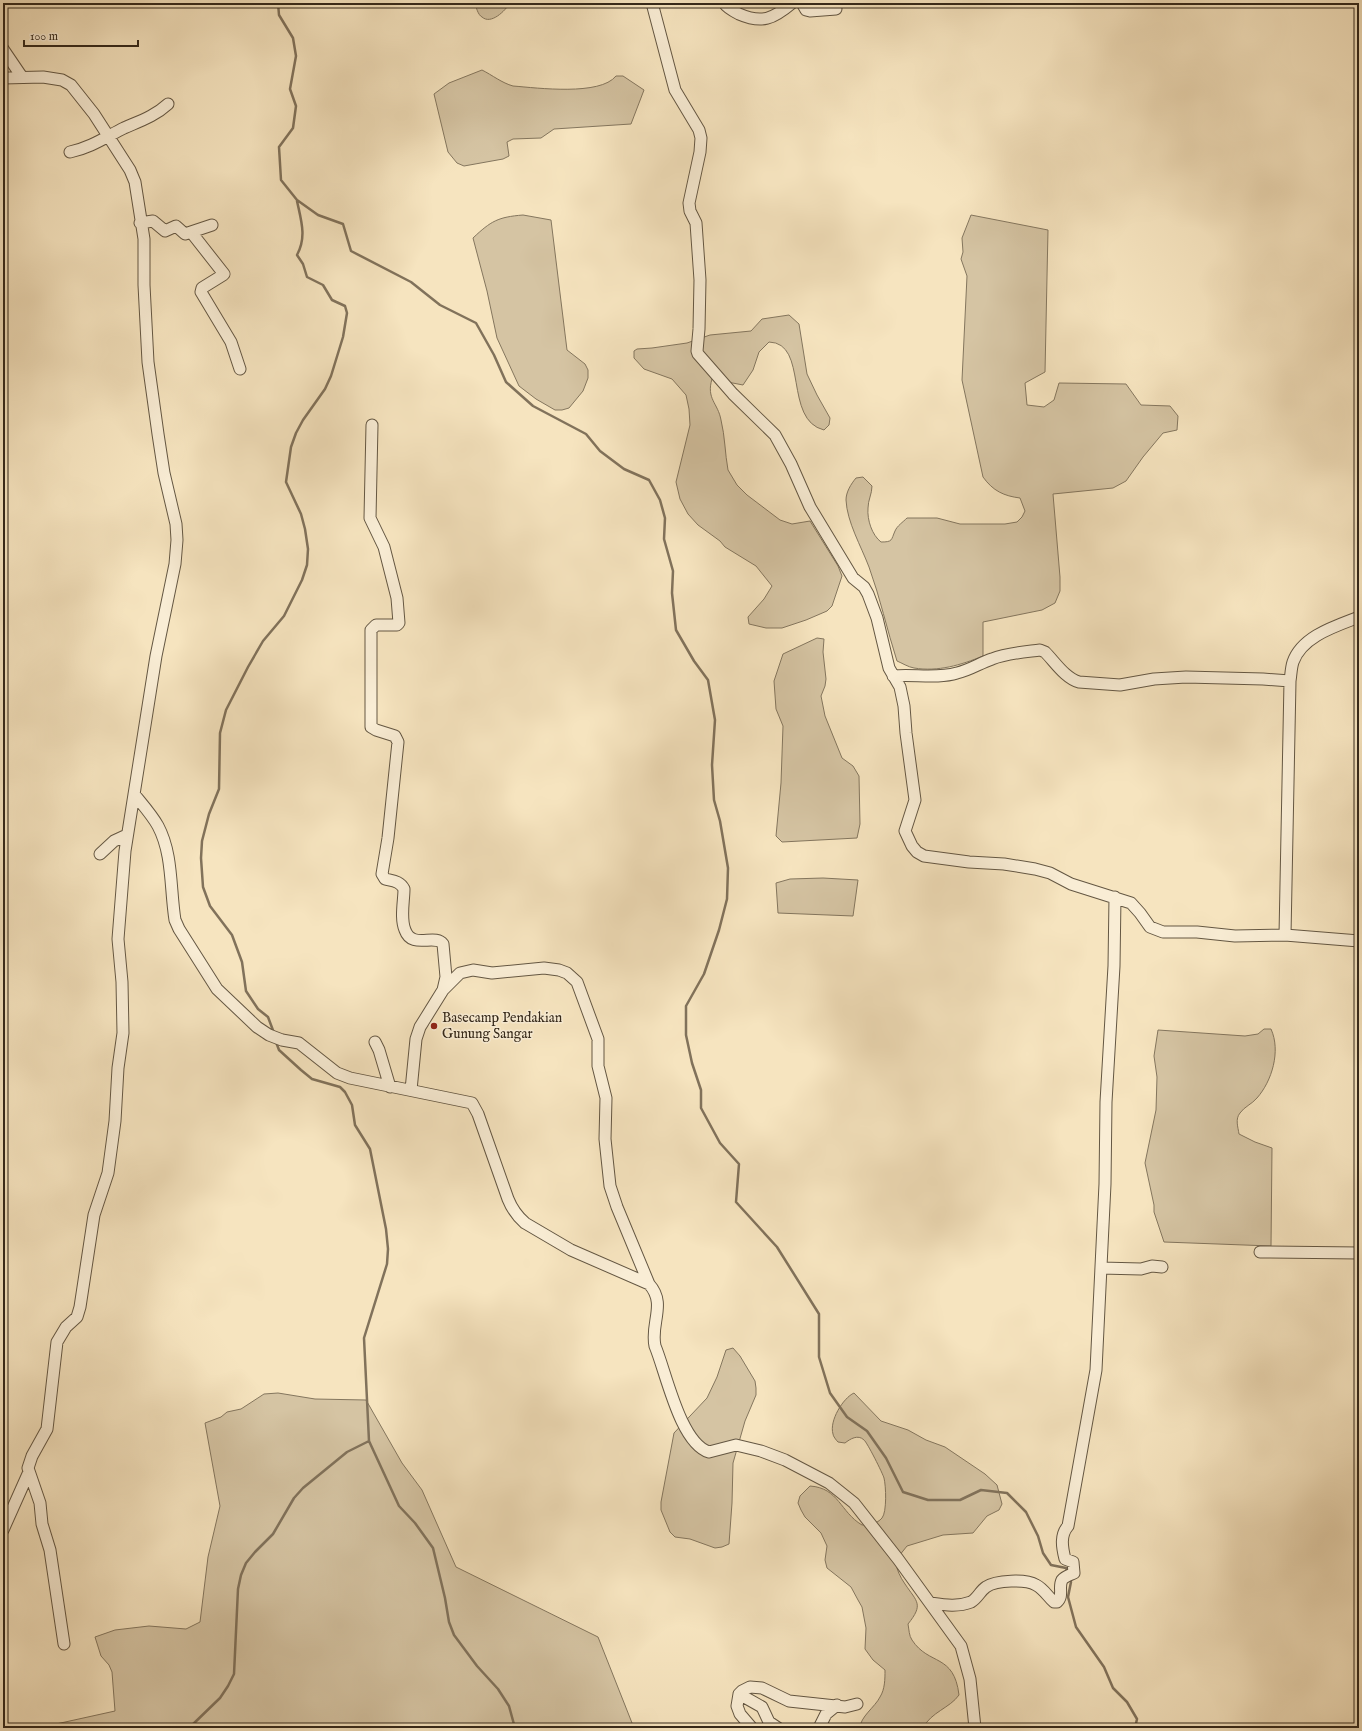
<svg xmlns="http://www.w3.org/2000/svg" width="1362" height="1731" font-family="'IM FELL English',serif">
	<style>
		.green { fill: #d5c4a3; stroke: #84765e }
		.lines { fill: none; stroke-linecap: round; stroke-linejoin: round }
		.stream { stroke: #81725b; stroke-width: 2.5 }
		.minor-casing { stroke: #645743; stroke-width: 13 }
		.minor { stroke: #f9edd5; stroke-width: 11 }
		.poi-dot { fill: #8f2418; stroke: #f9edd5; stroke-width: 1.5 }
		.labels { text-anchor: middle; dominant-baseline: central; stroke-width: 3; stroke-linejoin: round; paint-order: stroke }
		.poi-label { font-size: 14px; fill: #34281a; stroke: #f9edd5; text-anchor: start }
	</style>
	<rect width="100%" height="100%" fill="#f6e4bf"/>
	<filter id="stains"><feTurbulence type="fractalNoise" baseFrequency=".005" numOctaves="4"/><feColorMatrix values="0 0 0 0 .2 0 0 0 0 .09 0 0 0 0 .02 0 0 0 .5 -.17"/></filter>
	<radialGradient id="worn" r=".72"><stop offset=".6" stop-color="#630" stop-opacity="0"/><stop offset="1" stop-color="#630" stop-opacity=".3"/></radialGradient>
	<path class="green" d="M475,3H510C505,11 491,25 482,17C478,15 476,7 475,3Z
		M482,70C492,75 502,83 513,86C538,88 600,96 616,76H623L644,90L631,124L554,129L541,138L513,139L507,142L509,156L503,159L464,166L457,163L448,152L434,94L449,83Z
		M523,215L551,220L567,350L585,364L588,370V378L583,391L569,408L562,410H555L536,399L519,386L497,338L487,291L473,238C491,221 498,217 523,215Z
		M971,215L1048,230L1045,372L1025,383L1027,405L1044,407L1054,400L1059,383L1126,384L1141,405L1170,406L1178,416L1177,430L1163,433L1143,457L1126,481L1113,488L1053,494L1060,577V591L1055,603L1042,610L983,622V656C961,665 938,672 914,668C908,667 902,663 897,661C887,630 880,597 869,567C861,546 847,522 846,500C846,492 851,484 856,478L863,477L872,486C872,494 868,500 868,508C867,520 872,535 881,542C893,542 891,540 895,531C897,526 903,522 907,518H937L960,524H1005L1017,522L1022,517L1025,511L1020,498C1004,496 993,491 983,477L962,380L967,276L961,259L963,252L962,238Z
		M789,315L799,324L807,374L817,395L830,418L829,425L824,430C783,420 809,343 769,342L759,352L753,370L743,385L712,379C706,399 718,403 721,420C725,436 725,454 728,470L737,485L747,495L780,520L792,524L810,521L838,566L842,576L832,606L827,611L806,620L782,628H766L749,624L748,617L764,599L772,586L756,566L725,547L720,541L698,525L688,514L680,499L676,482L690,425L689,409L686,395L672,379L644,369L634,358V351L637,349L652,348L687,343L710,335L751,331L762,319Z
		M817,638L824,639L823,652L826,679L825,686L821,696L825,716L842,758L853,766L859,776L860,824L857,838L782,842L776,836L781,783L783,726L776,709L774,681L783,654Z
		M823,878L858,880L853,916L778,913L776,883L790,879Z
		M1264,1029H1271C1281,1051 1272,1081 1257,1098C1252,1104 1244,1107 1240,1113C1235,1119 1238,1127 1239,1134L1255,1142L1272,1148L1271,1246L1164,1242L1154,1212V1205L1145,1163L1156,1110L1157,1077L1154,1056L1158,1030L1245,1036L1258,1034Z
		M733,1348L740,1356L755,1381L756,1388V1395L745,1421L733,1463L732,1503L729,1544L722,1547L715,1548L690,1539L675,1537L670,1532L661,1510V1502L674,1433L707,1398L717,1377L726,1350Z
		M278,1393L315,1399L366,1400L402,1463L422,1490L456,1567L598,1637L634,1728H38L115,1711L112,1672L109,1665L101,1656L95,1637L115,1630L149,1626L186,1629L200,1622L208,1557L220,1506L205,1423L221,1417L227,1412L241,1409L264,1394Z
		M854,1393L881,1421L908,1430L926,1440L945,1447L985,1474L997,1485L1002,1504L999,1510L987,1516L973,1533L943,1535L907,1546L895,1561C897,1570 900,1577 905,1584C917,1602 924,1604 908,1624C909,1629 909,1636 912,1640C929,1666 954,1653 959,1695C950,1708 931,1712 923,1728H860C860,1717 875,1707 880,1697C885,1689 885,1679 885,1670L873,1660L865,1649L866,1628L862,1607L858,1600L851,1587L827,1568L825,1560L827,1546L821,1533L805,1517L801,1510L798,1503L800,1496L810,1486C839,1488 840,1512 862,1525C870,1524 877,1524 882,1518C887,1512 886,1486 884,1478C883,1474 867,1442 864,1440C858,1434 850,1439 845,1443L838,1442C836,1440 833,1436 833,1434C829,1421 843,1398 854,1393Z
		M1359,1597V1683L1356,1680L1355,1664Z"/>
	<g class="lines">
		<path class="stream" d="M278,3L279,15L293,38L296,56L290,89L296,106L293,128L279,147L281,180L297,200L318,215L343,224L351,251L411,282L440,305L476,323L494,355L506,382L533,406L586,434L600,451L624,469L649,480L660,500L665,518L664,539L673,571L672,593L676,630L694,661L708,680L715,720L712,765L714,800L720,821L728,868L727,899L719,930L704,974L686,1006V1035L692,1063L701,1090V1108L720,1143L739,1164L736,1202L777,1247L819,1314V1357L830,1393L847,1417L867,1431L886,1458L903,1492L928,1500H960L981,1490L1007,1493L1026,1512L1038,1536L1043,1553L1051,1565L1066,1568L1068,1573
			M274,1033L268,1017L258,1009L246,991L242,962L232,935L210,906L203,887L201,858L202,841L209,814L219,789L220,733L226,710L248,667L263,641L284,616L302,580L307,565L308,549L305,529L301,514L286,482L291,447L296,433L303,420L325,389L331,376L343,337L347,313L345,306L332,300L323,285L307,277L303,264L297,255C307,237 301,220 297,201
			M369,1441L399,1506L415,1523L433,1548L445,1598L449,1622L454,1635L477,1666L498,1689L509,1706L515,1728
			M1069,1578L1071,1582L1068,1597L1076,1627L1104,1667L1113,1688L1127,1702L1137,1719L1135,1728
			M189,1728L220,1698L228,1686L234,1674L238,1589L241,1575L246,1563L255,1552L273,1534L294,1498L303,1488L347,1452L369,1441L364,1338L387,1264L388,1249L386,1229L370,1149L355,1125L352,1105L345,1092L340,1087L312,1079L301,1070L279,1050L276,1042"/>
		<g class="minor-casing">
			<path id="minor" d="M652,3L675,90L699,130L701,138L700,152L689,203L690,211L696,223L700,280L699,329L697,351L698,354L733,394L775,435L791,464L810,507L853,578L864,587L868,594L877,618L889,668L900,687L904,706L906,733L915,800L905,831L912,846L917,852L924,856L969,862L1004,864L1035,869L1050,873L1071,884L1131,903L1140,913L1150,927L1163,932H1197L1235,936L1285,935L1359,941
				M724,3C727,8 733,11 739,14C762,24 773,19 792,3
				M802,3L806,10L810,11L836,9
				M3,49L22,77
				M3,78L43,77L62,80L71,85L94,114L130,170L135,182L144,239V285L148,362L158,434L164,473L176,524L177,540L175,564L156,656L125,851L118,939L122,982L123,1033L118,1068L115,1121L108,1173L94,1215L80,1307L77,1317L66,1327L57,1342L47,1429L32,1456L28,1468L40,1503L42,1524L50,1550L64,1644
				M70,152C90,148 106,137 124,128C140,121 155,116 168,104
				M140,223L153,221L165,231L176,226L185,234L212,225
				M191,232L224,274L223,275L202,288L201,292L231,342L240,369
				M372,425L370,518L384,547L397,598L399,623L397,625H376L371,630V727L376,730L395,736L398,742L388,838L382,874L385,879C393,881 400,881 404,889C404,901 400,918 405,930C412,950 435,933 443,944L446,977L443,990
				M893,676C914,674 937,679 957,673C970,670 980,663 992,659C1007,653 1024,652 1040,650L1045,652C1055,662 1065,678 1079,682L1120,685L1154,679L1186,677L1263,679L1290,681
				M134,794C142,804 152,815 158,826C173,854 170,889 175,920L179,929L217,989L257,1027L269,1035L282,1040L299,1043L337,1073L350,1078L472,1103L478,1114L508,1199C512,1209 517,1216 525,1223L571,1250L649,1284
				M100,854L114,841L127,835
				M1285,935L1290,681C1291,675 1291,668 1293,662C1302,636 1336,626 1359,617
				M375,1042L379,1050L390,1087
				M411,1090L416,1039L420,1027L443,990L460,973L473,970L492,973L544,968L559,970L567,973L577,982L598,1039V1066L606,1098L605,1139L610,1186L617,1207L649,1284C667,1304 650,1323 655,1346C666,1372 680,1443 709,1452L736,1445L761,1451L785,1460L829,1483L854,1503L898,1559L961,1646L970,1679L975,1728
				M1260,1252L1359,1253
				M1101,1268L1141,1269L1152,1266L1162,1267
				M3,1530L28,1474
				M931,1603C945,1605 958,1607 971,1602C978,1598 980,1591 986,1587C996,1580 1026,1579 1036,1585C1044,1589 1048,1597 1054,1602H1057C1064,1596 1058,1587 1062,1580C1065,1576 1070,1575 1074,1573L1073,1562L1065,1559C1062,1547 1060,1535 1068,1526L1096,1370L1105,1184L1106,1102L1114,966L1115,897
				M739,1694L762,1707L769,1722L778,1728
				M752,1728L740,1714L737,1706L739,1694L742,1691L750,1687L762,1688L789,1701L845,1707L857,1704
				M819,1728L826,1714L837,1705"/>
		</g>
		<use href="#minor" class="minor"/>
	</g>
	<circle class="poi-dot" cx="434" cy="1026" r="4"/>
	<g class="labels">
		<g class="poi-label">
			<text x="442" y="1018">Basecamp Pendakian<tspan x="442" dy="16">Gunung Sangar</tspan></text>
		</g>
	</g>
	<rect width="1362" height="1731" fill="none" stroke="#f6e4bf" stroke-width="16"/>
	<rect x="4" y="4" width="1354" height="1723" fill="none" stroke="#34281a" stroke-width="2"/>
	<rect x="8" y="8" width="1346" height="1715" fill="none" stroke="#34281a"/>
	<path d="M24 40v6h114v-6" fill="none" stroke="#34281a" stroke-width="2"/>
	<text x="30" y="40" font-size="12" fill="#34281a" stroke="#f9edd5" stroke-width="3" paint-order="stroke">100 m</text>
	<rect width="100%" height="100%" filter="url(#stains)"/>
	<rect width="100%" height="100%" fill="url(#worn)"/>
</svg>
